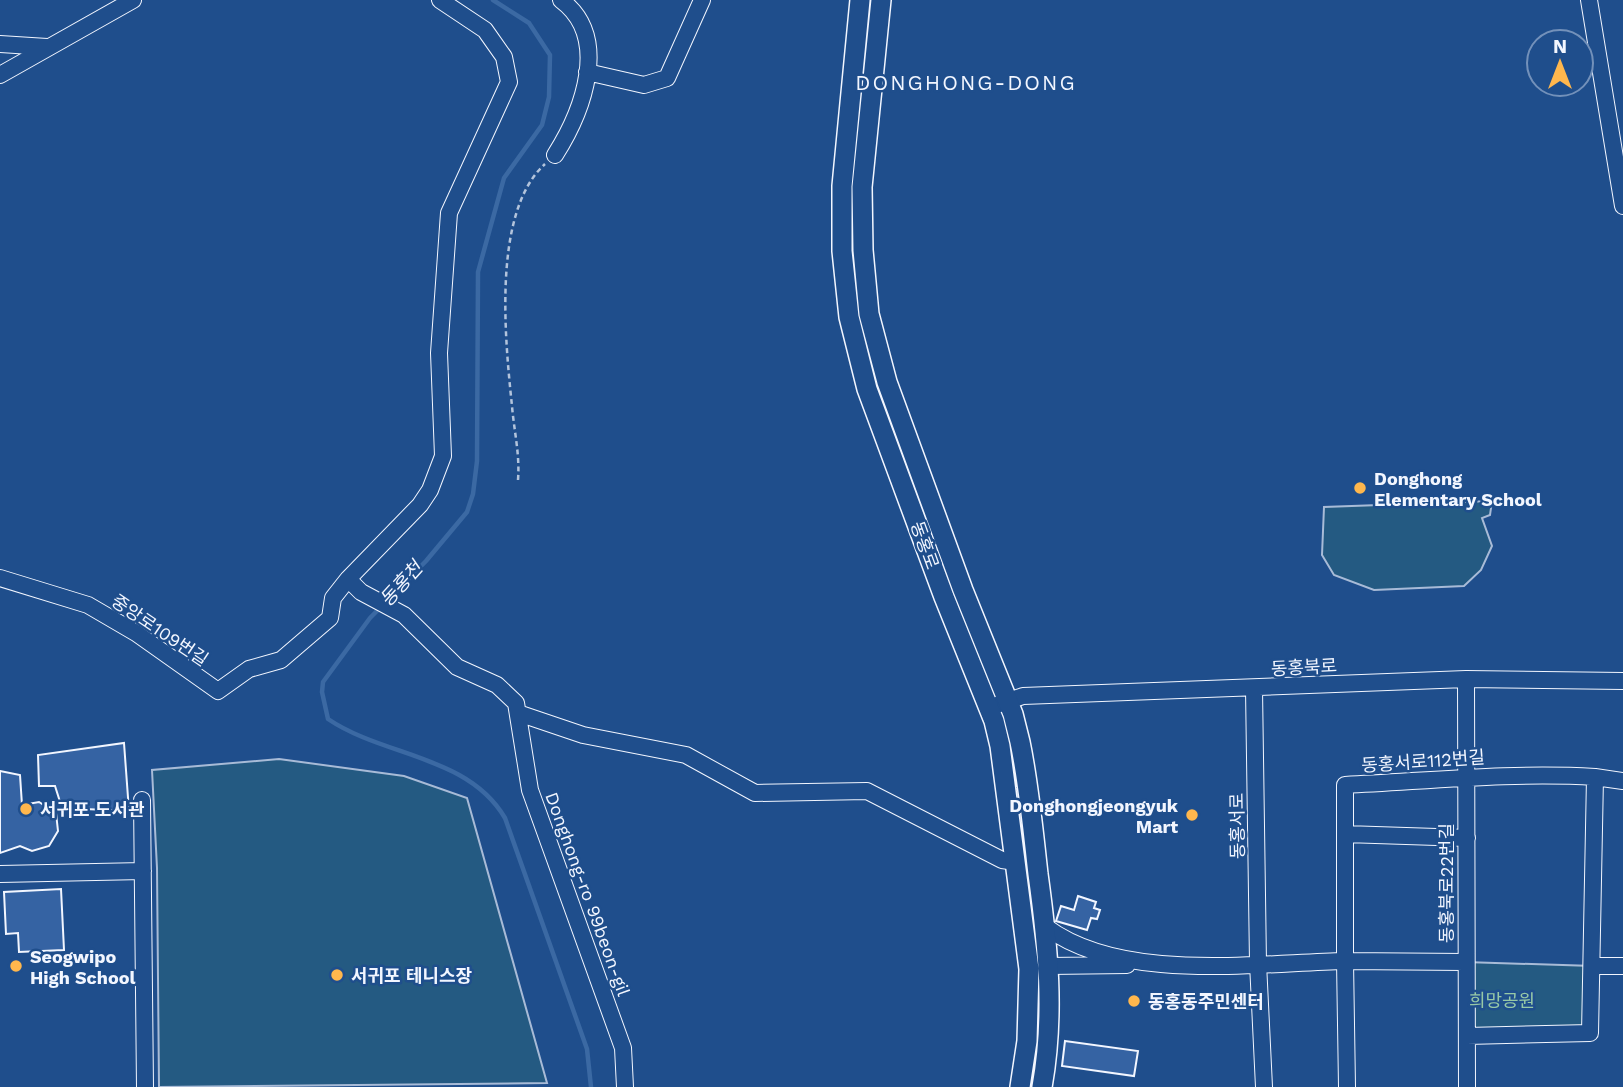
<svg xmlns="http://www.w3.org/2000/svg" width="1623" height="1087" font-family="'Work Sans','Noto Sans KR',sans-serif">
	<style>
		.green { fill: #245a82; stroke: #a8bbd7; stroke-width: 2 }
		.lines { fill: none; stroke-linecap: round; stroke-linejoin: round }
		.stream { stroke: #3b69a3; stroke-width: 4.5 }
		.building { fill: #3563a3; stroke: #f2f6ff; stroke-width: 2 }
		.minor-casing { stroke: #f2f6ff; stroke-width: 18 }
		.major-casing { stroke: #f2f6ff; stroke-width: 22 }
		.path { stroke: #b3c4dc; stroke-width: 2.5; stroke-dasharray: 5 3.5; stroke-linecap: butt }
		.minor { stroke: #1f4e8c; stroke-width: 16 }
		.major { stroke: #1f4e8c; stroke-width: 19 }
		.poi-dot { fill: #ffb74d; stroke: #1f4e8c; stroke-width: 2.5 }
		.labels { text-anchor: middle; dominant-baseline: central; stroke-width: 5; stroke-linejoin: round; paint-order: stroke }
		.poi-label { font-size: 18px; font-weight: bold; fill: #f2f6ff; stroke: #1f4e8c; text-anchor: start }
		.street-label { font-size: 18px; fill: #f2f6ff; stroke: #1f4e8c }
		.park-label { font-size: 18px; fill: #97c8a6; stroke: #1f4e8c }
		.water-label { font-size: 19px; font-style: italic; fill: #f2f6ff; stroke: #1f4e8c }
		.quarter-label { font-size: 21px; letter-spacing: 2px; fill: #f2f6ff; stroke: #1f4e8c }
	</style>
	<rect width="100%" height="100%" fill="#1f4e8c"/>
	<path class="green" d="M1492,501L1490,515L1482,518L1492,546L1481,570L1464,586L1374,590L1334,575L1322,555L1324,507Z
		M279,759L404,776L467,798L547,1083L159,1087L157,868L152,770Z
		M1465,962L1593,966L1590,1033L1467,1036Z"/>
	<g class="lines">
		<path class="stream" d="M493,0L529,23L550,55L549,97L542,125L504,178L478,272L477,461L473,494L467,512L426,561L370,618L323,682L322,692L328,719C384,757 468,755 505,818L587,1049L591,1087"/>
	</g>
	<path class="building" d="M124,743L129,811L62,808L55,786H39L38,755Z
		M0,771L20,775L22,805L39,802L56,813L58,831L49,846L32,851L20,846L0,853Z
		M61,889L64,950L19,952L18,933L6,934L4,892Z
		M1078,896L1096,902L1094,908L1100,910L1097,919L1091,918L1087,930L1056,921L1061,906L1074,910Z
		M1065,1041L1138,1051L1134,1076L1062,1066Z"/>
	<g class="lines">
		<g class="minor-casing">
			<path id="minor" d="M1589,0L1623,206
				M0,44L47,47
				M587,72L644,85L667,78L702,0
				M0,75L133,0
				M555,155C583,111 611,37 561,0
				M0,578L88,605L136,633L218,691L249,669L281,660L330,618L333,598L348,579L420,505L430,490L443,456L439,353L449,213L509,82L504,57L485,30L440,0
				M348,579L361,592L404,615L457,667L497,685L516,703L530,790L623,1048L625,1087
				M1466,679L1467,1087
				M1254,689L1258,963L1264,1087
				M988,708L1023,696L1466,679L1623,681
				M518,713L583,735L686,755L755,793L867,791L1002,860L1016,862
				M142,800L145,1087
				M1345,834L1467,838
				M0,874L143,871
				M1046,927C1121,983 1255,963 1345,961L1347,1087
				M1465,962L1345,961V785C1429,781 1511,772 1595,777
				M1049,966L1127,965
				M1593,966H1623
				M1467,1036L1590,1033L1595,777L1623,781"/>
		</g>
		<g class="major-casing">
			<path id="major" d="M860,0L842,186V251L849,317L867,389L944,597L994,721L1000,746L1029,969L1027,1041L1020,1087
				M881,0L862,187L863,250L869,314L887,382L963,590L1013,714L1020,742C1029,785 1033,830 1038,874C1048,946 1055,1015 1042,1087"/>
		</g>
		<path class="path" d="M518,480C520,454 514,431 512,406C505,339 492,212 545,164"/>
		<use href="#minor" class="minor"/>
		<use href="#major" class="major"/>
	</g>
	<g class="poi-dot">
		<circle cx="1360" cy="488" r="7"/>
		<circle cx="26" cy="809" r="7"/>
		<circle cx="1192" cy="815" r="7"/>
		<circle cx="16" cy="966" r="7"/>
		<circle cx="337" cy="975" r="7"/>
		<circle cx="1134" cy="1001" r="7"/>
	</g>
	<g class="labels">
		<g class="poi-label">
			<text x="1374" y="478">Donghong<tspan x="1374" dy="21">Elementary School</tspan></text>
			<text x="1178" y="805" text-anchor="end">Donghongjeongyuk<tspan x="1178" dy="21">Mart</tspan></text>
			<text x="40" y="809">서귀포 도서관</text>
			<text x="30" y="956">Seogwipo<tspan x="30" dy="21">High School</tspan></text>
			<text x="351" y="975">서귀포 테니스장</text>
			<text x="1148" y="1001">동홍동주민센터</text>
		</g>
		<g class="street-label">
			<text transform="translate(925 545) rotate(70)">동홍로</text>
			<text transform="translate(160 630) rotate(34)">중앙로109번길</text>
			<text transform="translate(1304 667) rotate(-3)">동홍북로</text>
			<text transform="translate(1423 761) rotate(-4)">동홍서로112번길</text>
			<text transform="translate(1237 826) rotate(-91)">동홍서로</text>
			<text transform="translate(1446 883) rotate(-90)">동홍북로22번길</text>
			<text transform="translate(588 894) rotate(70)">Donghong-ro 99beon-gil</text>
		</g>
		<g class="park-label">
			<text x="1502" y="1000">희망공원</text>
		</g>
		<g class="water-label">
			<text transform="translate(401 584) rotate(-48)">동홍천</text>
		</g>
		<g class="quarter-label">
			<text x="966" y="82">DONGHONG-DONG</text>
		</g>
	</g>
	<g transform="translate(1560 63)"><circle r="33" fill="#1f4e8c" stroke="#7391ba" stroke-width="2"/>
	<path d="M0-5L12 26L0 18L-12 26Z" fill="#ffb74d"/>
	<text y="-10" font-size="19" font-weight="bold" text-anchor="middle" fill="#f2f6ff">N</text>
	</g>
</svg>
